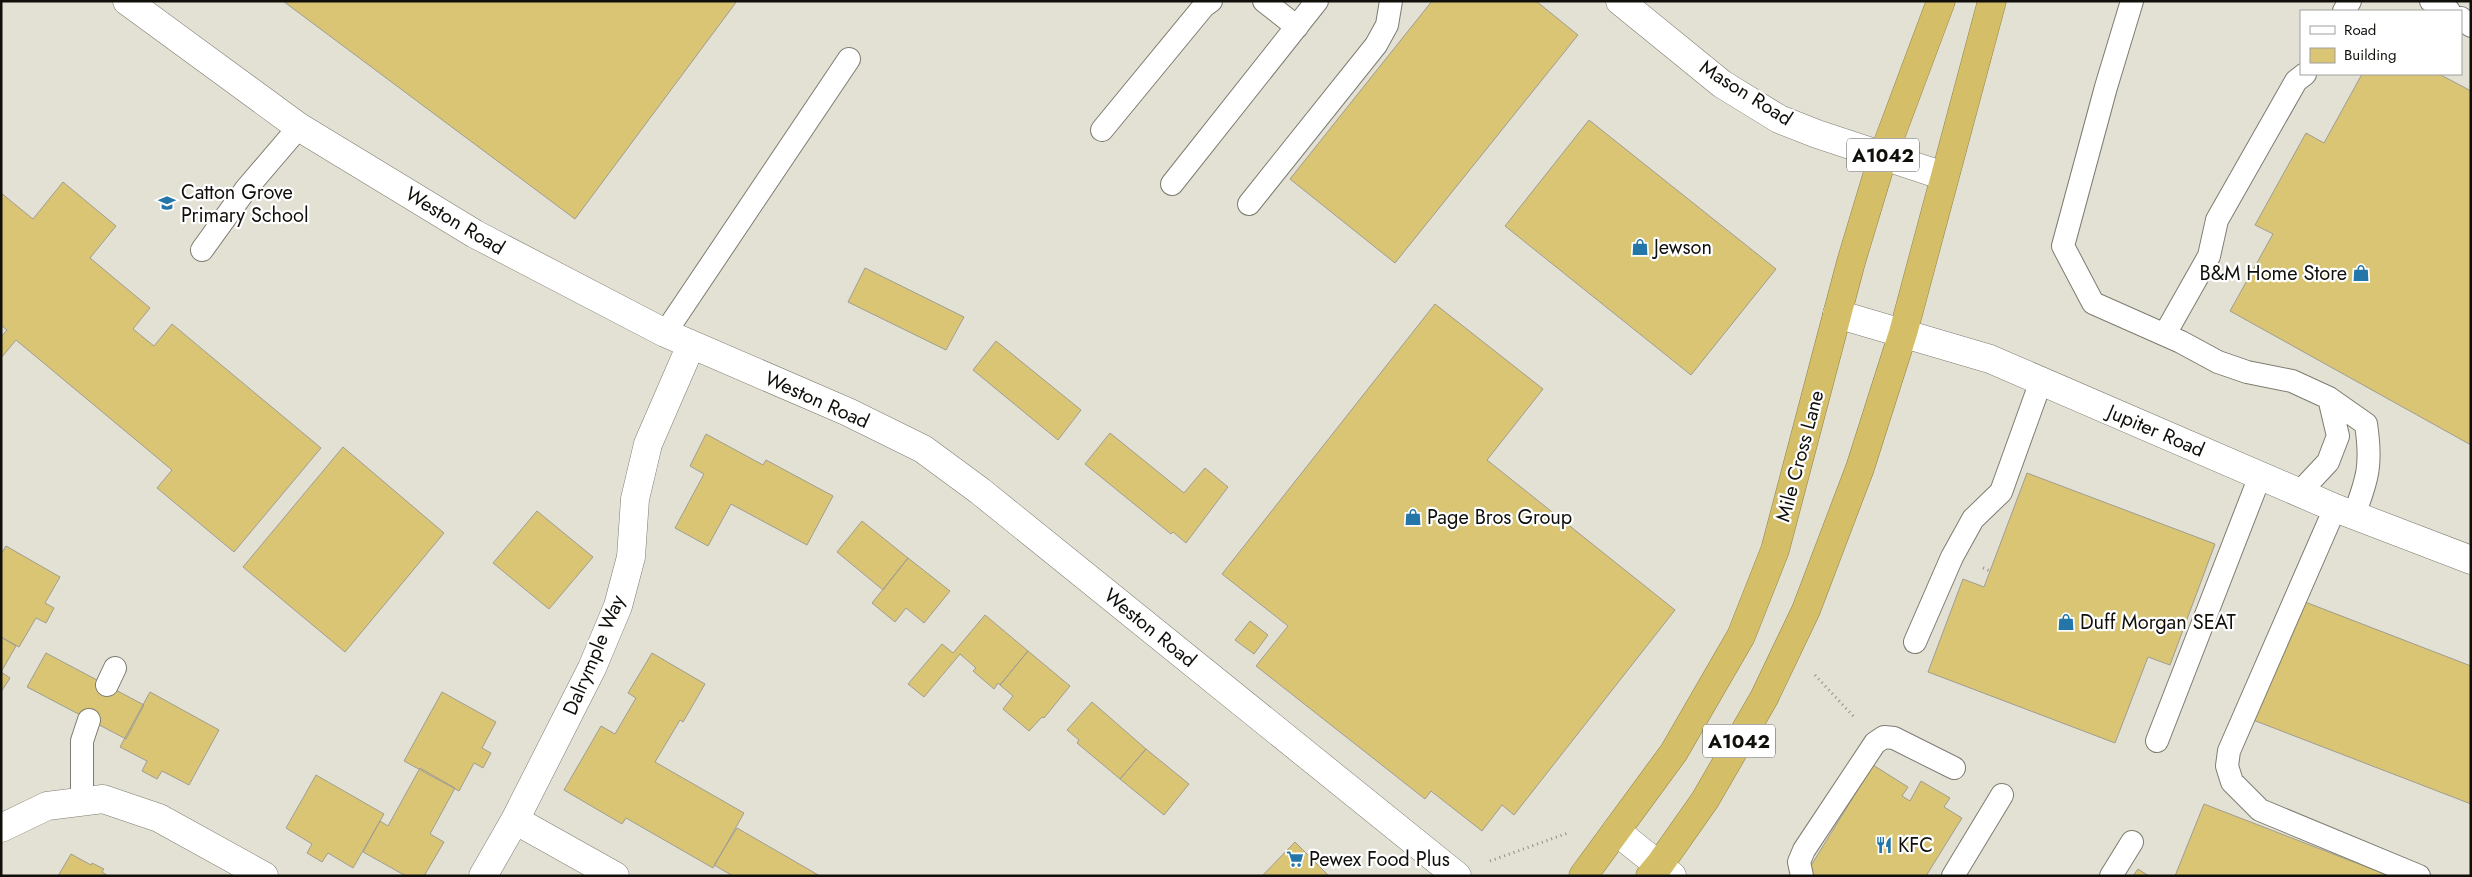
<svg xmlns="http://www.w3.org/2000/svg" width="2472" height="877" font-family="Jost,sans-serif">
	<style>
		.building { fill: #d9c574; stroke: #a09d92 }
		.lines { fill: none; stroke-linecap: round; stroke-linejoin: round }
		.lane-casing { stroke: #7e7c70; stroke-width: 24 }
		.street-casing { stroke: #7e7c70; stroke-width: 29 }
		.highway-casing { stroke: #8f8147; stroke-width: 29 }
		.path { stroke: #908e85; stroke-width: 3; stroke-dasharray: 1 4; stroke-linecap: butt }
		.lane { stroke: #fff; stroke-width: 22 }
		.street { stroke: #fff; stroke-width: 28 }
		.highway { stroke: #d4bf68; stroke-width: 28 }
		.labels { text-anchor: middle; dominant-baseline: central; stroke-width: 4.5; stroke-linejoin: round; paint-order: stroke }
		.shield { fill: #fff; stroke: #585754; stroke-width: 1 }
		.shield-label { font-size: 19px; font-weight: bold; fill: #100f0a }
		.street-label { font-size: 20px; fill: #100f0a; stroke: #fff }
		.poi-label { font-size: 20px; fill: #100f0a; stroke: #fff; text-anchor: start }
	</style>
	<rect width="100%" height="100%" fill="#e3e0d4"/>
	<path class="building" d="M283,1H737L575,219Z
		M1432,1H1536L1578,35L1395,263L1290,179Z
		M2362,74H2439L2471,91V445L2230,311L2273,234L2255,225L2306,133L2324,143Z
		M1589,120L1776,269L1691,375L1505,226Z
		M63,182L116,226L90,258L150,308L133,329L154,346L172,324L321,448L234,552L157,488L172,470L16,340L1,358V337L7,330L1,325V193L33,219Z
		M865,268L964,317L946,350L848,302Z
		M1435,304L1543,389L1487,460L1675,610L1514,815L1502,805L1482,831L1431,791L1425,799L1256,666L1288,626L1222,574Z
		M996,341L1081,410L1058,440L973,370Z
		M1110,433L1184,493L1205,468L1228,487L1186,543L1173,532L1171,534L1085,464Z
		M706,434L763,465L766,460L833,496L807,545L731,504L708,546L675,528L704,474L690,466Z
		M343,447L444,533L345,652L243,567Z
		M2027,473L2215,544L2170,665L2148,657L2115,743L1928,672L1963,579L1984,587Z
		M537,511L593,557L549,609L493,563Z
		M862,521L908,558L883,590L837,552Z
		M6,546L60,577L45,603L54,608L46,623L36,618L19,647L1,637V554Z
		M908,558L950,591L924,623L906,608L895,622L872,603Z
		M2300,600L2471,666V804L2253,720Z
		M985,615L1028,651L1000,685L998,683L994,689L973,671L976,668L960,654L924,697L908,684L942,644L953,653Z
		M1250,621L1268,635L1254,654L1235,640Z
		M1,637L16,646L1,672Z
		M1028,651L1070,686L1044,718L1042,717L1029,731L1003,709L1013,696L1000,685Z
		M46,653L144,705L126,739L27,687Z
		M652,653L705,684L683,722L680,720L655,762L744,813L713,868L626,818L622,824L564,790L601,726L615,734L636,698L628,693Z
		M1,672L10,678L1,692Z
		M150,692L219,730L189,785L162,771L157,779L142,771L147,761L120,747Z
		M442,692L496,722L482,748L491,753L483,768L474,763L459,791L404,761Z
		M1092,702L1146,749L1120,779L1077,743L1079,740L1067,730Z
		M1146,749L1189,784L1164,815L1120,779Z
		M1873,765L1908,787L1902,796L1910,801L1921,781L1950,798L1944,807L1962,818L1926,876H1812L1807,872Z
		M420,768L455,788L430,834L444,842L424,876H406L363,852L380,821L388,826Z
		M316,775L384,814L353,868L328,853L322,862L307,853L312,844L286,828Z
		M2204,804L2390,876H2175Z
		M737,828L820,876H733L714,865Z
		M1295,842L1329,876H1262Z
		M71,854L91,865L92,863L104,869L102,872L108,876H58Z
		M2138,869L2149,876H2133Z"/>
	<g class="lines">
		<g class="lane-casing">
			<path id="lane" d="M1264,1L1297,27
				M2132,1L2106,87L2063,246L2093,303L2181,342L2218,362L2247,372L2292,381L2329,398L2366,424C2372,464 2368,478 2354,515
				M2431,1L2449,11
				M2344,11L2350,1
				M2461,18L2471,26
				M1102,130L1204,6L1211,1
				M1172,184L1317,1
				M1249,204L1376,45L1387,25L1391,1
				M202,250L246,189L299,127
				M665,333L849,59
				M2165,334L2209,256L2217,220L2296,81L2305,74
				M2299,493L2328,462L2338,436L2329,398
				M2335,508L2229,751L2227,766L2232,782L2260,810L2419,876
				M1915,642L1952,557L1973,519L2001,492L2041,381
				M107,685L115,668
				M2157,741L2260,476
				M82,802V741L89,720
				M1802,876L1799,862L1804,850L1875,743L1884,737L1894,738L1954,768
				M1953,876L2002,795
				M2111,876L2132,842"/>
		</g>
		<g class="street-casing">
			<path id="street" d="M127,1L299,127L475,234L665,333L848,412L923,449L980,491L1457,876
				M1620,1L1722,84L1779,119L1817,134L1944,176
				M1837,314L1990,359L2335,508L2471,560
				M1,828L47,806L103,799L159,818L264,876
				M1616,831L1672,876
				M483,876L515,820
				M615,876L515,820L592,668L618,606L631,557L635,499L648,444L691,345"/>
		</g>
		<g class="highway-casing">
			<path id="highway" d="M1583,876L1674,752L1741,636L1775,550L1851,262L1883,156L1941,1
				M1650,876L1660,864L1705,800L1764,698L1806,610L1860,468L1903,333L1992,1"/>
		</g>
		<path class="path" d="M1983,568L1990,571
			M1815,675L1855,718
			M1490,861L1568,833"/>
		<use href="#lane" class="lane"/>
		<use href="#street" class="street"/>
		<use href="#highway" class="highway"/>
	</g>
	<defs>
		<g id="school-bare" transform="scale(1.35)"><path d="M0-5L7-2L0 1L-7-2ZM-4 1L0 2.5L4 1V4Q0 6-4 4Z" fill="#2376a7" stroke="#fff" stroke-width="2.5" paint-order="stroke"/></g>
		<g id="shop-bare" transform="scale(1.35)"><path d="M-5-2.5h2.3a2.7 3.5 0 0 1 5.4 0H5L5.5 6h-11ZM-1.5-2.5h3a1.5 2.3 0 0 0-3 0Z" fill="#2376a7" stroke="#fff" stroke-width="2.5" paint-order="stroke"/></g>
		<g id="restaurant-bare" transform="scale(1.35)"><path d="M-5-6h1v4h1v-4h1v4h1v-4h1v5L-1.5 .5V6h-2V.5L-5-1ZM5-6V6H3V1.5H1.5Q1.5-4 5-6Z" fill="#2376a7" stroke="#fff" stroke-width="2.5" paint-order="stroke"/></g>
		<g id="supermarket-bare" transform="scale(1.35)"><path d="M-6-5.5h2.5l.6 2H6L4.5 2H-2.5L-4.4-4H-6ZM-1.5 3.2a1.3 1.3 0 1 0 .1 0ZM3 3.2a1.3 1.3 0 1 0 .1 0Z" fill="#2376a7" stroke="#fff" stroke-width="2.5" paint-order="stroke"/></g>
	</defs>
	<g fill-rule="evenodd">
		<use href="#school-bare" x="167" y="203"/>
		<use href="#shop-bare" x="1640" y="247"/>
		<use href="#shop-bare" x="2361" y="273"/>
		<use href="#shop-bare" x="1413" y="517"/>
		<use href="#shop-bare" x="2066" y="622"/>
		<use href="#restaurant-bare" x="1884" y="845"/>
		<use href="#supermarket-bare" x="1295" y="859"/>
	</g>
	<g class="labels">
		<g class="shield">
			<rect x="1847" y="138.5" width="72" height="33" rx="4"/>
			<rect x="1703" y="724.5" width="72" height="33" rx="4"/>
		</g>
		<g class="shield-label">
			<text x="1883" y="155">A1042</text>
			<text x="1739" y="741">A1042</text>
		</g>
		<g class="street-label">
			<text transform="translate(1746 93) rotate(32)">Mason Road</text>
			<text transform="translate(455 221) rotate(31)">Weston Road</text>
			<text transform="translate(817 400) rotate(24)">Weston Road</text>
			<text transform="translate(2156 431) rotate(23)">Jupiter Road</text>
			<text transform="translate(1800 456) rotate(-75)">Mile Cross Lane</text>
			<text transform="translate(1150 628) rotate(39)">Weston Road</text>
			<text transform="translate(594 655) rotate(-67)">Dalrymple Way</text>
		</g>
		<g class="poi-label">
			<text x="181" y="192">Catton Grove<tspan x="181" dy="23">Primary School</tspan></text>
			<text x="1654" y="247">Jewson</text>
			<text x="2347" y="273" text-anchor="end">B&amp;M Home Store</text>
			<text x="1427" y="517">Page Bros Group</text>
			<text x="2080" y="622">Duff Morgan SEAT</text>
			<text x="1898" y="845">KFC</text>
			<text x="1309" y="859">Pewex Food Plus</text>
		</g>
	</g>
	<rect width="2472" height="877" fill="none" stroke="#100f0a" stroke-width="5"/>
	<rect x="2300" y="10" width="162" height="65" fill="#ffffff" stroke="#9f9f9d"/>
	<rect x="2310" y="26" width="25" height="8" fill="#ffffff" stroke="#9f9f9d"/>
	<text x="2344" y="35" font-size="15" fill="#100f0a">Road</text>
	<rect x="2310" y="48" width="25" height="15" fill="#d9c574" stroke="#9f9f9d"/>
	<text x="2344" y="60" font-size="15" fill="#100f0a">Building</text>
</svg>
